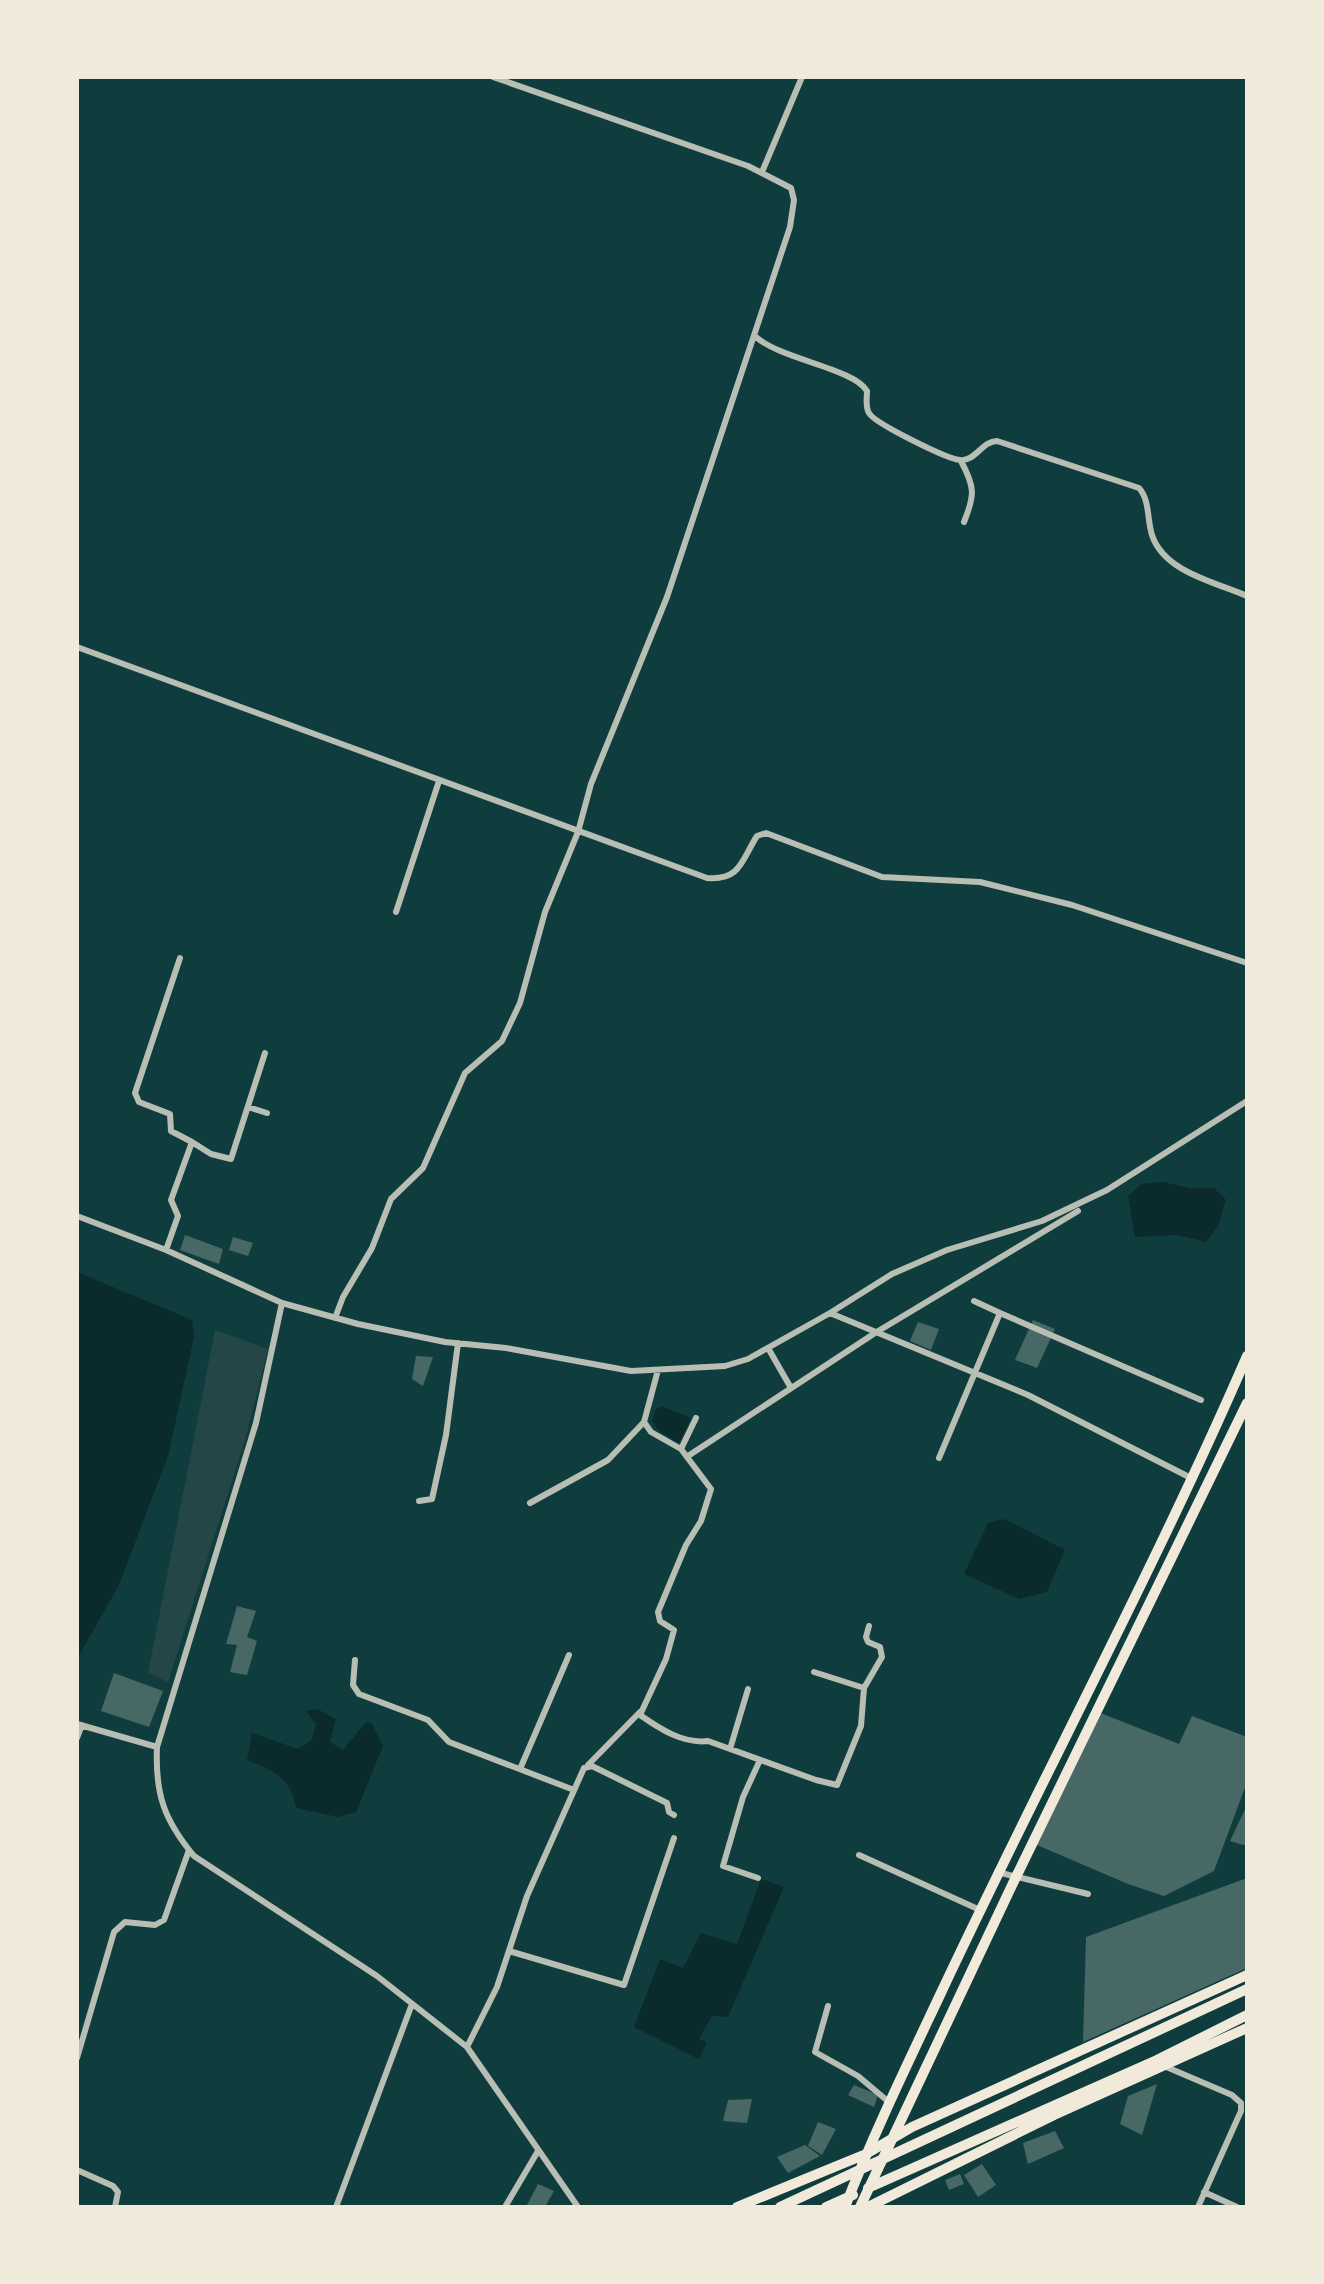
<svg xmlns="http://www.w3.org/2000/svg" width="1324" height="2284" font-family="Overpass,sans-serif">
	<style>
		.green { fill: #244646 }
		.water { fill: #0a2a2b }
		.building { fill: #486865 }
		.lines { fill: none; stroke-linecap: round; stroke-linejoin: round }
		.minor { stroke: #b8beb3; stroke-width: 6 }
		.trunk { stroke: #f1e9da; stroke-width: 10 }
	</style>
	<rect width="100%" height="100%" fill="#0f3d3e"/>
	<path class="green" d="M215,1330L268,1349L245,1440L168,1682L148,1673Z"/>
	<path class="water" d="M1163,1182L1190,1188H1214L1226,1200L1218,1226L1206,1242L1178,1235L1135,1237L1128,1196L1141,1184Z
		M77,1272L192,1320L194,1337L168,1456L119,1585L77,1659Z
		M662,1406L691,1418L679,1443L659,1431L652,1421L656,1409Z
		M1004,1519L1065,1550L1047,1592L1019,1599L964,1574L988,1523Z
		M317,1709L336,1719L330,1742L343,1750L366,1722L372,1724L383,1746L356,1812L338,1817L296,1808C291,1777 274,1771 247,1760L252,1733L298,1749L312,1740L316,1724L306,1711Z
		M761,1879L784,1887L728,2017L712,2016L699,2039L707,2042L699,2059L634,2027L660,1959L683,1968L701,1933L737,1944Z"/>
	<path class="building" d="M185,1235L223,1249L219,1264L180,1250Z
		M233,1237L253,1243L248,1256L229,1250Z
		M1033,1320L1055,1329L1037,1368L1015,1360Z
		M918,1322L939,1329L931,1350L910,1341Z
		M416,1356L433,1357L423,1386L412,1379Z
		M237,1606L256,1611L247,1637L257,1641L247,1675L230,1672L237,1645L226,1644Z
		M114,1673L163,1691L149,1727L101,1711Z
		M1098,1712L1179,1744L1192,1716L1247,1737V1782L1214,1871L1164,1896L1128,1884L1030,1842Z
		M1247,1805V1846L1230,1841Z
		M1247,1878V1968L1083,2042L1086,1937Z
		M1157,2084L1142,2135L1120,2124L1128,2096Z
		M854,2085L878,2095L874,2107L848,2095Z
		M752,2099L747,2123L723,2121L728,2100Z
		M818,2122L836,2129L822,2155L808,2146Z
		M1055,2131L1064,2148L1028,2164L1023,2143Z
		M805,2145L820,2156L788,2173L777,2157Z
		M982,2164L996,2185L978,2197L964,2175Z
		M960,2174L964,2184L949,2190L945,2180Z
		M538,2184L554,2191L545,2207H526Z"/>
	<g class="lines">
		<path class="minor" d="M762,172L802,77
			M756,337C782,360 853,368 867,391C867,398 865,407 869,413C874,423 947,459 960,460C975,462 982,441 997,441L1139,488C1150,500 1147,520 1152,535C1164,572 1215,582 1247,596
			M961,461C975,487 975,495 964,522
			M77,647L707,878C741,881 742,859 757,836L766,833L882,877L980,882L1072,905L1247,963
			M396,912L439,781
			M180,958L135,1093L139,1102L170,1114L171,1131L192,1142
			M248,1107L267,1113
			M77,1216L166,1250L282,1303L358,1324L445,1342L506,1348L631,1371L725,1366L748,1359L830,1313L892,1274L947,1250L1042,1221L1107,1190L1247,1101
			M166,1250L178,1216L171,1200L192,1142L211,1154L231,1159L265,1053
			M282,1303L256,1423L157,1747C155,1794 164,1820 194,1856L377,1976L467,2047L578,2207
			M830,1313L1028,1395L1191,1478
			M1000,1313L1201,1400
			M335,1318L343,1297L372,1248L391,1199L423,1168L465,1073L502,1041L520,1003L545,912L578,832L591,784L667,597L790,227L794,200L791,188L748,166L493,77
			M768,1348L791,1388
			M658,1370L644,1422L651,1432L681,1449L696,1418
			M681,1449L711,1489L701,1521L686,1545L658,1612L660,1621L674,1630L666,1659L640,1715C660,1729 683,1744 708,1741L816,1780L837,1785L861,1726L864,1688L882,1657L880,1647L868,1642L866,1637L869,1626
			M688,1456L875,1333L1078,1211
			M939,1458L1000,1313L974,1301
			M419,1501L432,1499L446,1435L458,1343
			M530,1503L608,1460L644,1422
			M355,1660L353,1685L359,1694L428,1720L449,1742L574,1790
			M814,1672L864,1688
			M77,1724L157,1747
			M77,1738L82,1725
			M730,1749L748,1689
			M588,1765L640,1712
			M520,1769L569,1655
			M859,1855L980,1910
			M997,1872L1088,1894
			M758,1878L723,1866L743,1797L760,1760
			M509,1951L624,1985L674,1838
			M828,2006L815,2052L858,2076L890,2103
			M467,2047L497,1987L527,1896L584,1768L592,1766L667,1803L669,1812L674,1815
			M77,2058L114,1932L125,1922L155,1925L164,1920L189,1850
			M1164,2066L1232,2095L1241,2103V2111L1198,2207
			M77,2170L113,2186L118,2192L115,2207
			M1204,2192L1237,2207
			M336,2207L412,2004
			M505,2207L538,2151"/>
		<path class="trunk" d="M868,2188L1157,2060L1247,2015
			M737,2207L866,2154L912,2127L1247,1975
			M780,2207L1247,1989
			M826,2207L853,2195
			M845,2207C873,2135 907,2065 940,1995C1040,1781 1153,1573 1247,1356
			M860,2207L1015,1879L1247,1403
			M868,2207L1054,2115L1247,2028"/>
	</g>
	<rect width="1324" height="2284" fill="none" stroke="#f1e9da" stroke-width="158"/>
</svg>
